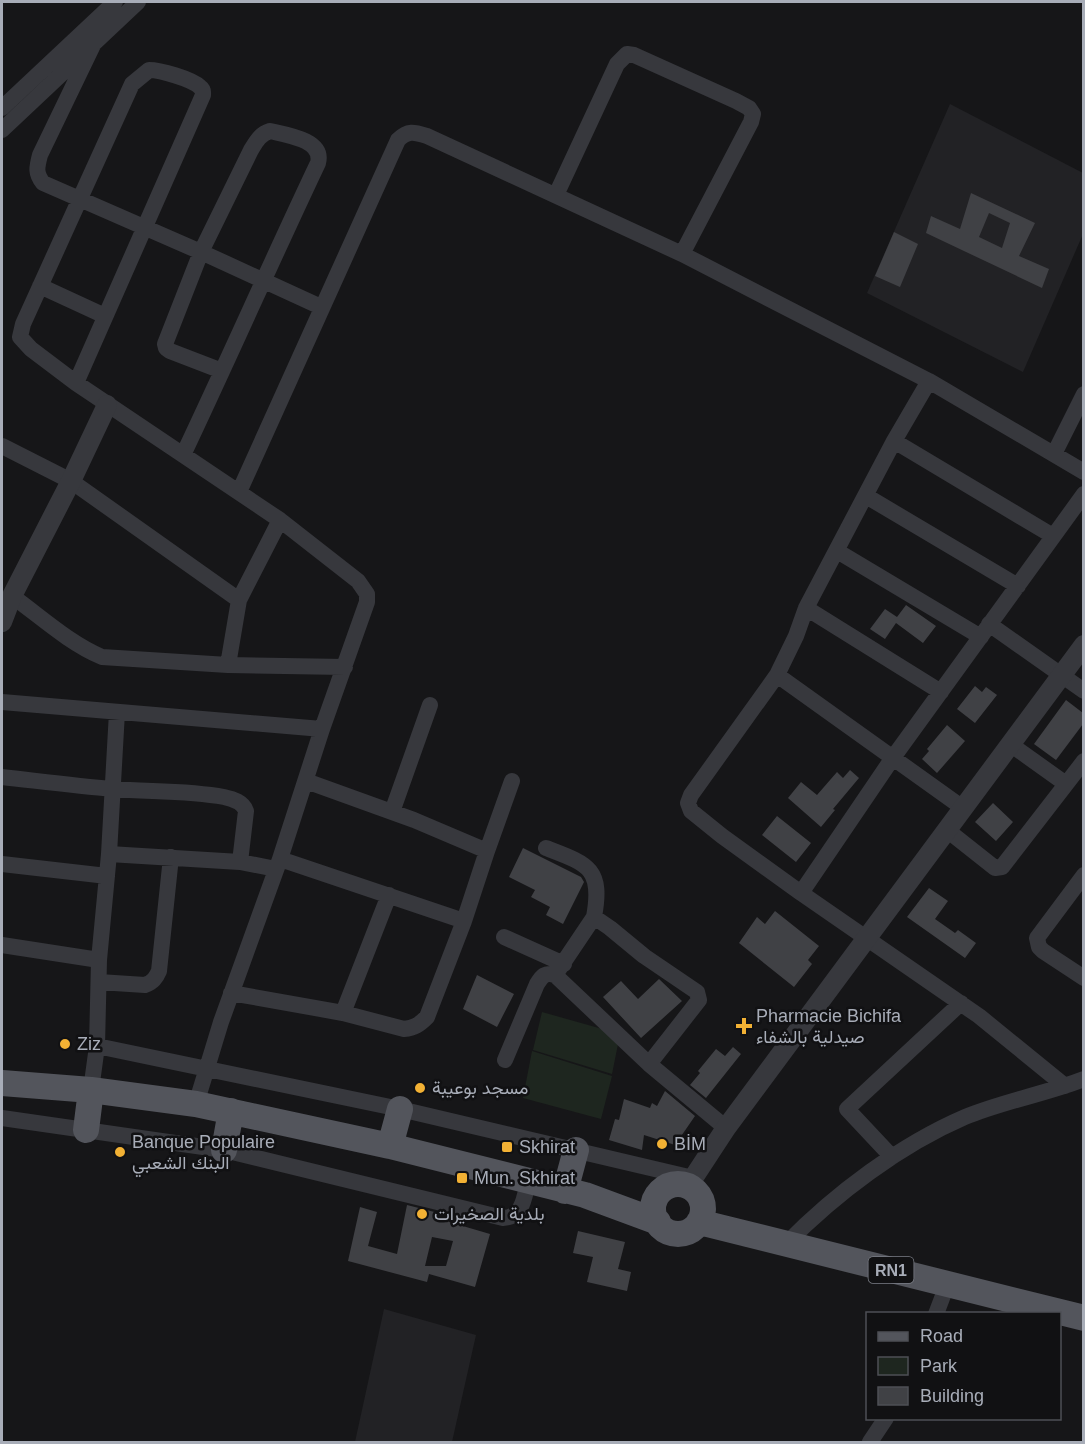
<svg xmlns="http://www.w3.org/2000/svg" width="1085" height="1444" font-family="Arial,Vazirmatn,sans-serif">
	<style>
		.built { fill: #222225 }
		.green { fill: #1e261f }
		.building { fill: #404145; fill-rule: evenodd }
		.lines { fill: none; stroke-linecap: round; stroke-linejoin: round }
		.minor { stroke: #37383d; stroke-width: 16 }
		.tertiary { stroke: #37383d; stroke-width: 20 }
		.primary { stroke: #53555c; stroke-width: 26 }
		.poi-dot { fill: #f2b134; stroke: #111113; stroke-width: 2 }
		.labels { text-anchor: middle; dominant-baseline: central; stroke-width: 5; stroke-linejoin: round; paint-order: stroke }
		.shield { fill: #111113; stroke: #7b7e86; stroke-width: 1.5 }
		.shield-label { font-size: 16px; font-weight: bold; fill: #a8adb8 }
		.poi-label { font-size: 18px; fill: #a8adb8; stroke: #111113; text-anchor: start }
	</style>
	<rect width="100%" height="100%" fill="#161618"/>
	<path class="built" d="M950,104L1083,173V234L1023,372L867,293Z
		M384,1309L476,1335L452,1442H355Z"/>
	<path class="green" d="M542,1012L620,1034L612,1074L533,1050Z
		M532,1051L612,1076L601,1119L523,1098Z"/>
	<path class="building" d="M971,193L1035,223L1019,256L1049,269L1042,288L926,233L931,216L960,229ZM989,213L1010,223L1002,248L979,237Z
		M894,232L918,244L900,287L875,276Z
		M906,605L936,626L923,643L896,623L885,639L870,629L885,609L897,617Z
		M975,686L982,692L986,687L997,695L975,723L957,709Z
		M1066,700L1083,713V724L1056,760L1034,744Z
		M947,725L965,741L937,773L922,759L929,751L927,749Z
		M850,770L859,778L833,809L835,810L821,827L788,798L801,782L817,795L837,772L843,778Z
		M993,803L1013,822L996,841L975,822Z
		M777,816L811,843L796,862L762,835Z
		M523,848L581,877L584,882L563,924L546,915L550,907L531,897L535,890L509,877Z
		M929,888L948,901L935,919L955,933L958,930L976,943L965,958L907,917Z
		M775,911L819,946L808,960L812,964L794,987L739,943L757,917L765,924Z
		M477,975L514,994L497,1027L463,1009Z
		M659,979L682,1001L641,1038L603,997L621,981L638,999Z
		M733,1047L741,1054L706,1098L690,1085L700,1073L698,1071L716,1049L725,1056Z
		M665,1091L695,1116L675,1145L644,1135L642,1150L609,1140L615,1119L619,1120L624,1099L650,1108L652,1103L657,1106Z
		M407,1205L458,1218L456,1224L490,1234L475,1287L429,1274L427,1282L348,1261L360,1207L377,1212L368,1246L397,1254ZM432,1237L453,1241L446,1266H425Z
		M578,1231L625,1242L618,1269L631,1272L627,1291L587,1282L593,1257L573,1253Z"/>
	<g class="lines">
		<path class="minor" d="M94,43L40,155C37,167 35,173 43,183L201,252L321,307
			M2,108L115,2
			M2,130L138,2
			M556,195L617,64L627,54L634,55L736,101L749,108L753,114L751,122L682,254
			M40,286L105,316
			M76,383L203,95C203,91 204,90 200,87C192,79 160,70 149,70L132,84L23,324L20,337L31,349L76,383L280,520L358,581L367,594V602L322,729L280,859L221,1022L196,1104
			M894,441L1053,536
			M2,446L71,481L239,600
			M1054,454L1084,394
			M183,455C229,358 272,260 318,163C324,140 287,135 270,131C260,134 256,142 251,150L201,252L165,344L166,348L170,351L222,371
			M239,492L398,140C408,130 414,132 427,136L682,254L929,381
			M866,496L1018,586
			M837,551L981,637
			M12,596C41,617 69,643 102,657L228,665L345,667
			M806,608L941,692
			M989,624L1084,691
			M228,665L239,600L280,520
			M777,675L963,808
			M2,702L322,729
			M1010,744L1066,784
			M2,777C38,781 76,786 113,789C150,792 187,790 224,797C233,799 243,802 246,811L240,862L109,854
			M392,812L430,705
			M947,830L995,868L1002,867L1084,761
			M546,848C588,864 603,868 594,917
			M487,851L512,781
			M280,859L464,921
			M240,862L276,869
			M2,864L107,876
			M1084,875L1037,938L1039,947L1043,951L1084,978
			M801,893L722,836L691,811L688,803L691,795L777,675L796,636L806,608L894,441L929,381L1084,472
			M504,937L564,964
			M2,945L99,960
			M99,982L145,985C153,982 156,978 159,971L171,857
			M231,993L343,1013L404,1029C414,1028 419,1025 427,1017L464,921L487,851L414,820L306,781
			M343,1013L389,895
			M97,1046L400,1109L693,1178
			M505,1060L537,984C542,976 545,972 555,975
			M649,1064L699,1000L697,992L644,956L610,928L594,917L555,975L649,1064L726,1128
			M1065,1086L979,1016L801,893L892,759L1084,494
			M91,1090L97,1046L99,960L109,854L117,712
			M2,1118L224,1150L503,1218C523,1217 524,1198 528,1182
			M892,1157L847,1109L961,1003
			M786,1244C835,1194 900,1145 965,1117C1004,1101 1045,1094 1084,1079
			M936,1314L947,1285
			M870,1442L886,1418"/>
		<path class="tertiary" d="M2,622L12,596L71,481L107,405
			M688,1186L726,1128L1084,645"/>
		<path class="primary" d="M2,1083L91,1090L196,1104L390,1146L585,1195L658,1222
			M86,1130L91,1090
			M390,1146L400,1109
			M224,1150L231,1111
			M653 1209a25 25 0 1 1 50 0a25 25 0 1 1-50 0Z
			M565,1191L576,1150
			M699,1222L1084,1318"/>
	</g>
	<g class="poi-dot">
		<path d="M741 1017h6v6h6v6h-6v6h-6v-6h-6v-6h6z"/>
		<circle cx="65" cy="1044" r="6"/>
		<circle cx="420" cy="1088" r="6"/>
		<circle cx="662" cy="1144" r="6"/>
		<rect x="501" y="1141" width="12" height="12" rx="3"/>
		<circle cx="120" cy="1152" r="6"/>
		<rect x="456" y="1172" width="12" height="12" rx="3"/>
		<circle cx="422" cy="1214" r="6"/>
	</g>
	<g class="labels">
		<rect class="shield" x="868.5" y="1257" width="45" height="26" rx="4.5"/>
		<g class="shield-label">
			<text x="891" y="1270">RN1</text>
		</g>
		<g class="poi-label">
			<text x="756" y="1016">Pharmacie Bichifa<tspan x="756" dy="21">صيدلية بالشفاء</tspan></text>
			<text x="77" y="1044">Ziz</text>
			<text x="432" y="1088">مسجد بوعيبة</text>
			<text x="132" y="1142">Banque Populaire<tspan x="132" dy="21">البنك الشعبي</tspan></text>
			<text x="674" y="1144">BİM</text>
			<text x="519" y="1147">Skhirat</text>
			<text x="474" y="1178">Mun. Skhirat</text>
			<text x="434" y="1214">بلدية الصخيرات</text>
		</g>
	</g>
	<rect width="1085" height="1444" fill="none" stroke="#a8adb8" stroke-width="6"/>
	<rect x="866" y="1312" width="195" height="108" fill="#111113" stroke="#4d4f55" stroke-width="1.5"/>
	<rect x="878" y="1332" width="30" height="9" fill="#53555c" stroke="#4d4f55" stroke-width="1.5"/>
	<text x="920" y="1342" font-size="18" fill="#a8adb8">Road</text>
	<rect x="878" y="1357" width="30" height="18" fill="#1e261f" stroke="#4d4f55" stroke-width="1.5"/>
	<text x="920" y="1372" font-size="18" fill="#a8adb8">Park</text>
	<rect x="878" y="1387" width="30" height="18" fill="#404145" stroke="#4d4f55" stroke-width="1.5"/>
	<text x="920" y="1402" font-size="18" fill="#a8adb8">Building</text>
</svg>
